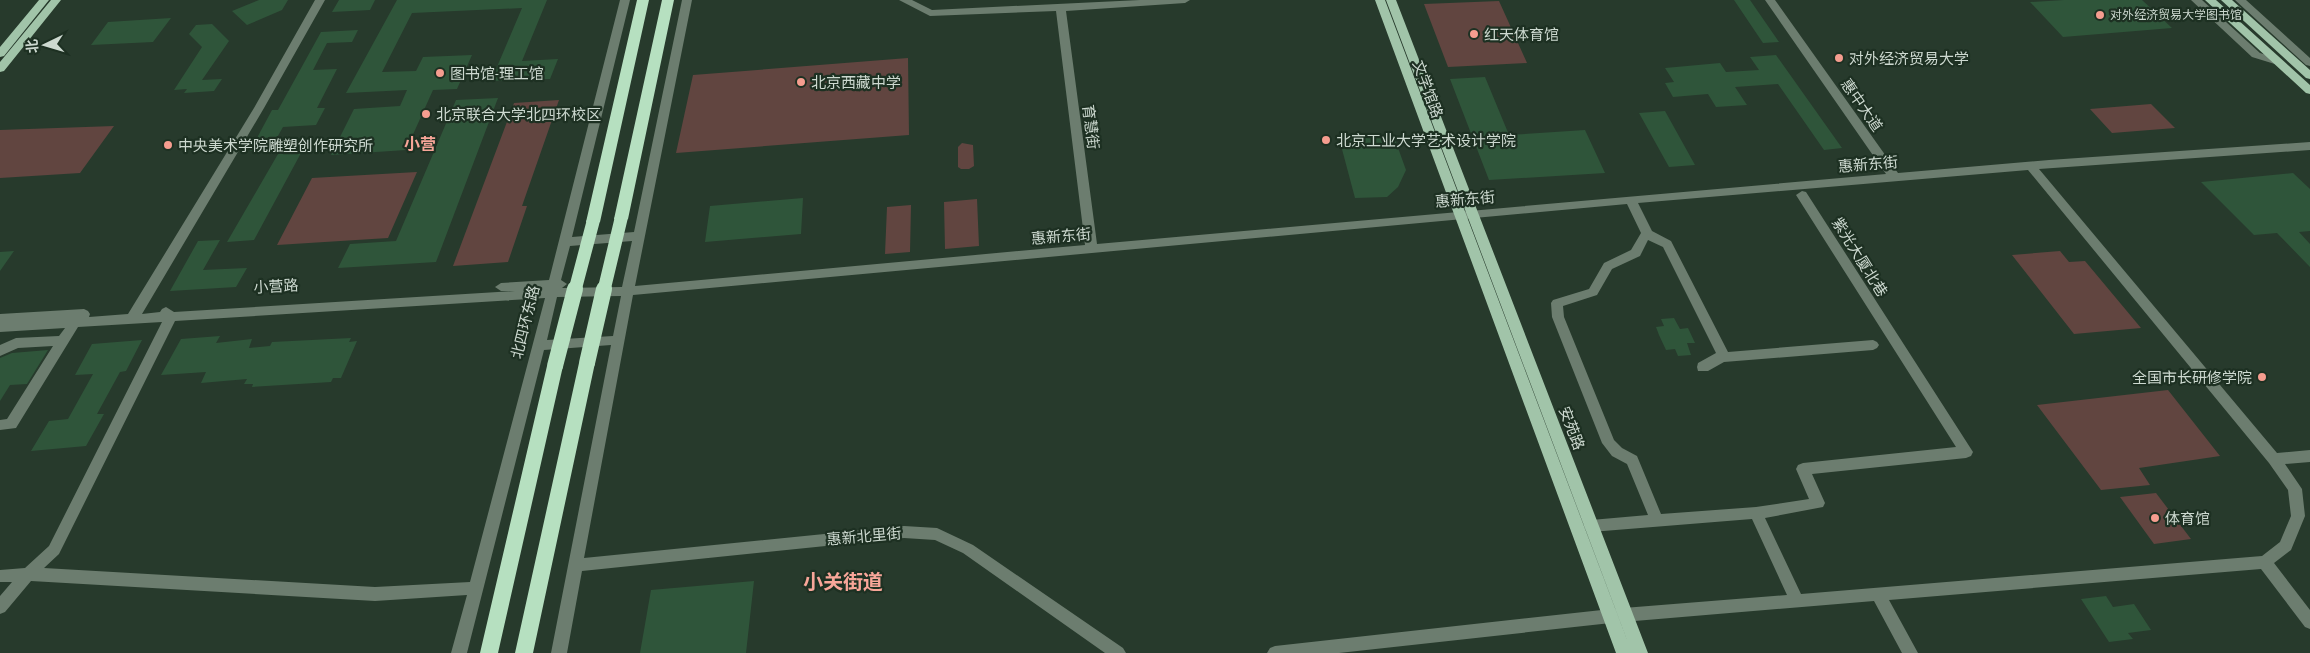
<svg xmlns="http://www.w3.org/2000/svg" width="2310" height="653" font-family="'Asap Condensed','Noto Sans SC',sans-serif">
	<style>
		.green { fill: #614540 }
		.building { fill: #2f553a }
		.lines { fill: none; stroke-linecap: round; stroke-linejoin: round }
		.minor { fill: #6c7d6f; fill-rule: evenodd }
		.major { fill: #a1c4a9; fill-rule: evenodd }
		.highway { fill: #b6e0c0; fill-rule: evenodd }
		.highway-bridge-far1 { stroke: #b6e0c0; stroke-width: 13 }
		.highway-bridge { stroke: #b6e0c0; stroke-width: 16 }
		.poi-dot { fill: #f59d8f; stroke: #1d3022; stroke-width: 2 }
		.labels { text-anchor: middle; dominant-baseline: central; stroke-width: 4.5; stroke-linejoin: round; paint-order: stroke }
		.far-poi-label { font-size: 12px; fill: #cdd9d0; stroke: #1d3022; text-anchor: start }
		.poi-label { font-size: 15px; fill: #cdd9d0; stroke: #1d3022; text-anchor: start }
		.street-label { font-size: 15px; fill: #cdd9d0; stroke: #1d3022 }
		.neighbourhood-label { font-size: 16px; font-weight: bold; fill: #f8a699; stroke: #1d3022 }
		.district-label { font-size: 20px; font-weight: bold; fill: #f8a699; stroke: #1d3022 }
	</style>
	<rect width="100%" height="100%" fill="#273a2c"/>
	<path class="green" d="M1499,1L1527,63L1448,67L1424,4Z
		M908,58L909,135L676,153L693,75Z
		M559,100L522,206H527L508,262L453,266L514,103Z
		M2151,104L2175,128L2112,133L2090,109Z
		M114,126L80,173L0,178V130Z
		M962,143L973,145L974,166L969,169H961L958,167V147Z
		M417,172L388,238L277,245L312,178Z
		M977,199L979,246L945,249L944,202Z
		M911,205L910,252L885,254L887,207Z
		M2060,251L2069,262L2085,261L2141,328L2074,334L2012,255Z
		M2168,390L2220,456L2139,468L2150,485L2101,490L2037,405Z
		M2156,493L2191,539L2154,544L2120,497Z"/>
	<path class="building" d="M259,0H288L282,10L247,25L232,11Z
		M339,0H375L370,10L332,12Z
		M397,0H547L522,61L558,59L550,79L491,81L522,8L412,13L382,72L416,71L423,57L472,55L457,89L433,90L406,150L331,155L354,109L400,106L407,90L346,93Z
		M1734,0H1750L1779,42L1763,43Z
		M2064,0H2142L2172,28L2063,37L2030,2Z
		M171,18L153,42L91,45L108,22Z
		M212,24L229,41L202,80L222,79L214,91L184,93L187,89L174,90L202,47L189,34L196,25Z
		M358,30L352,42L327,43L313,70L337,69L317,108H325L316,125L283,127L270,150L250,151L272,110H278L321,32Z
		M1776,55L1842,148L1824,150L1778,84L1735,87L1747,105L1716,107L1708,94L1673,97L1665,83L1674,82L1665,68L1720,63L1726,72L1759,70L1750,57Z
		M1485,77L1509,135L1585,130L1605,173L1489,180L1450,79Z
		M498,98L436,262L338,268L350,244L396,241L456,100Z
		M1665,111L1695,165L1669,167L1639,113Z
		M1393,134L1406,170L1398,187L1387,197L1355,198L1339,138Z
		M301,153L254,240L227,242L278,154Z
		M2293,173L2310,189V231L2299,232L2310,244V267L2277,233L2254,235L2201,182Z
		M803,198L801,234L705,242L710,206Z
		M220,240L203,270L247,268L236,287L170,291L198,241Z
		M14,251L0,271V252Z
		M1674,318L1680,329L1688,328L1695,343H1687L1691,355L1678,356L1675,349L1666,350L1659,335L1656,327L1664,326L1661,319Z
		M220,336L216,343L252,339L249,348L270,346L272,342L351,338L349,342L357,341L341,378H333L331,382L252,387L253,384H244L247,379L201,383L206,372L161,375L181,339Z
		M142,340L126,371L120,372L97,414H104L86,446L31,451L49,421L68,419L93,374L75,375L92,344Z
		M48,350L27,384L10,385L0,401V358L12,353Z
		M754,581L746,653H640L651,590Z
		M2106,596L2113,607L2134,604L2151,630L2128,633L2133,639L2109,642L2081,599Z"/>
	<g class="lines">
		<path class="minor" d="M315,0H325L264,108L142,314L160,312L162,309L166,307L174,312L515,291H501L495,287L501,283L549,280L620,0H630L572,237L634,232L682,0H692L635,286L1085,245L1056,11L930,16L899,0H912L932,10L1140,0H1190L1185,3L1066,11L1097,244L1886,174L1765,0H1775L1898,173L2049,160L2310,142V150L2039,169L2277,453L2310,450V462L2285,464L2302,489L2305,516L2291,550L2274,563L2310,610V629L2305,627L2261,569L1889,600L1918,653H1902L1874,601L1611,623L1339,653H1267L1270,648L1275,646L1611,609L1787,595L1752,519L1591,532L1586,530L1584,526L1586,522L1591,520L1648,515L1627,464L1612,456L1602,443L1552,317L1551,303L1553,300L1589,289L1604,263L1631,250L1641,233L1627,204L633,295L584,558L904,526L937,528L973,545L1123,648L1126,653H1105L963,553L935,540L904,538L582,571L567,653H551L611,345L544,350L467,653H451L467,595L375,601L31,581L5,612L0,614V596L12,582H0V570L25,568L49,546L162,322L78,327L16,428L0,430V420L7,419L53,346L18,348L0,356V345L16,338L59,336L65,328L0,332V314L84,309L88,311L90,314L89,317L128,314L254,108ZM2028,170L2269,463L2288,490L2291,516L2280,542L2262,556L1801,594L1765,518L1823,507L1825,503L1812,474L1966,458L1971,456L1973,452L1806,192L1802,191L1796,195L1956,447L1803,463L1798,465L1796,469L1809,499L1756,507L1661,514L1637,456L1622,448L1614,440L1564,317L1563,306L1597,295L1612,269L1640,256L1648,240L1663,247L1716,353L1698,363L1697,367L1698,371H1708L1724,362L1873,350L1877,348L1879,345L1877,342L1873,340L1728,352L1671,241L1652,231L1638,203ZM632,241L622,287L562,288L567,284L561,280L570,246ZM621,296L613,336L547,340L557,297ZM545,298L470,582L375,587L44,568L59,554L175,321Z
			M2191,0H2202L2260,53L2282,60V64L2278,65L2252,57Z
			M2235,0H2246L2310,58V66L2306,65Z"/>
		<path class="major" d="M39,0H49L4,56L0,57V47Z
			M51,0H61L4,71L0,72V62Z
			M1375,0H1385L1632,653H1616Z
			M1386,0H1396L1648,653H1632Z
			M2205,0H2216L2310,85V94L2306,93Z
			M2221,0H2232L2310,70V79L2306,78Z"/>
		<path class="highway" d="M637,0H649L600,222L593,227L586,222Z
			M662,0H674L628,219L621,224L614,219Z
			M587,357L592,359L595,363L533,653H515L579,363L582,359Z
			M555,360L560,362L563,366L498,653H480L547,366L550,362Z"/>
		<path class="highway-bridge-far1" d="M575,290L593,222
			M604,290L621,219"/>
		<path class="highway-bridge" d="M587,363L604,289
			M555,366L575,289"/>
	</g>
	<g class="poi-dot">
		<circle cx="2100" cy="15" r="5"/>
		<circle cx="1474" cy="34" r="5"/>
		<circle cx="1839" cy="58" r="5"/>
		<circle cx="440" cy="73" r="5"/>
		<circle cx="801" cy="82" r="5"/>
		<circle cx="426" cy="114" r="5"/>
		<circle cx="1326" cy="140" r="5"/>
		<circle cx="168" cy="145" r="5"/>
		<circle cx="2262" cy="377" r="5"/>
		<circle cx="2155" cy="518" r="5"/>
	</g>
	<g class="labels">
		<g class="far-poi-label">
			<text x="2110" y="15">对外经济贸易大学图书馆</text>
		</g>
		<g class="poi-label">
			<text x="1484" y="34">红天体育馆</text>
			<text x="1849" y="58">对外经济贸易大学</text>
			<text x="450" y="73">图书馆-理工馆</text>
			<text x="811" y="82">北京西藏中学</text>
			<text x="436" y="114">北京联合大学北四环校区</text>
			<text x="1336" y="140">北京工业大学艺术设计学院</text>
			<text x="178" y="145">中央美术学院雕塑创作研究所</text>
			<text x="2252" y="377" text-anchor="end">全国市长研修学院</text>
			<text x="2165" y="518">体育馆</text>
		</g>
		<g class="street-label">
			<text transform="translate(1428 89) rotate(70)">文学馆路</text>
			<text transform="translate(1862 105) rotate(55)">惠中大道</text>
			<text transform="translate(1091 127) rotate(83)">育慧街</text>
			<text transform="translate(1868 164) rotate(-5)">惠新东街</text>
			<text transform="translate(1465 199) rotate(-5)">惠新东街</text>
			<text transform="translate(1061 236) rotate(-5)">惠新东街</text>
			<text transform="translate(1860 257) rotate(58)">紫光大厦北巷</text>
			<text transform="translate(276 286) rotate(-3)">小营路</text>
			<text transform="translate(525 322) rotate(-76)">北四环东路</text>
			<text transform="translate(1572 428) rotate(69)">安苑路</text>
			<text transform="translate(864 536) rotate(-5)">惠新北里街</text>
		</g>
		<g class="neighbourhood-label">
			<text x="420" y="144">小营</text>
		</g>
		<g class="district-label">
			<text x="843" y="581">小关街道</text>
		</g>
	</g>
	<g transform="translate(45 45) rotate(265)" stroke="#1d3022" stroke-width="4" paint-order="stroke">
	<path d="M0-4L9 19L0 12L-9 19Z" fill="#cdd9d0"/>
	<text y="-8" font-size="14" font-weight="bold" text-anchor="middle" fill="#cdd9d0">北</text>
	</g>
</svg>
